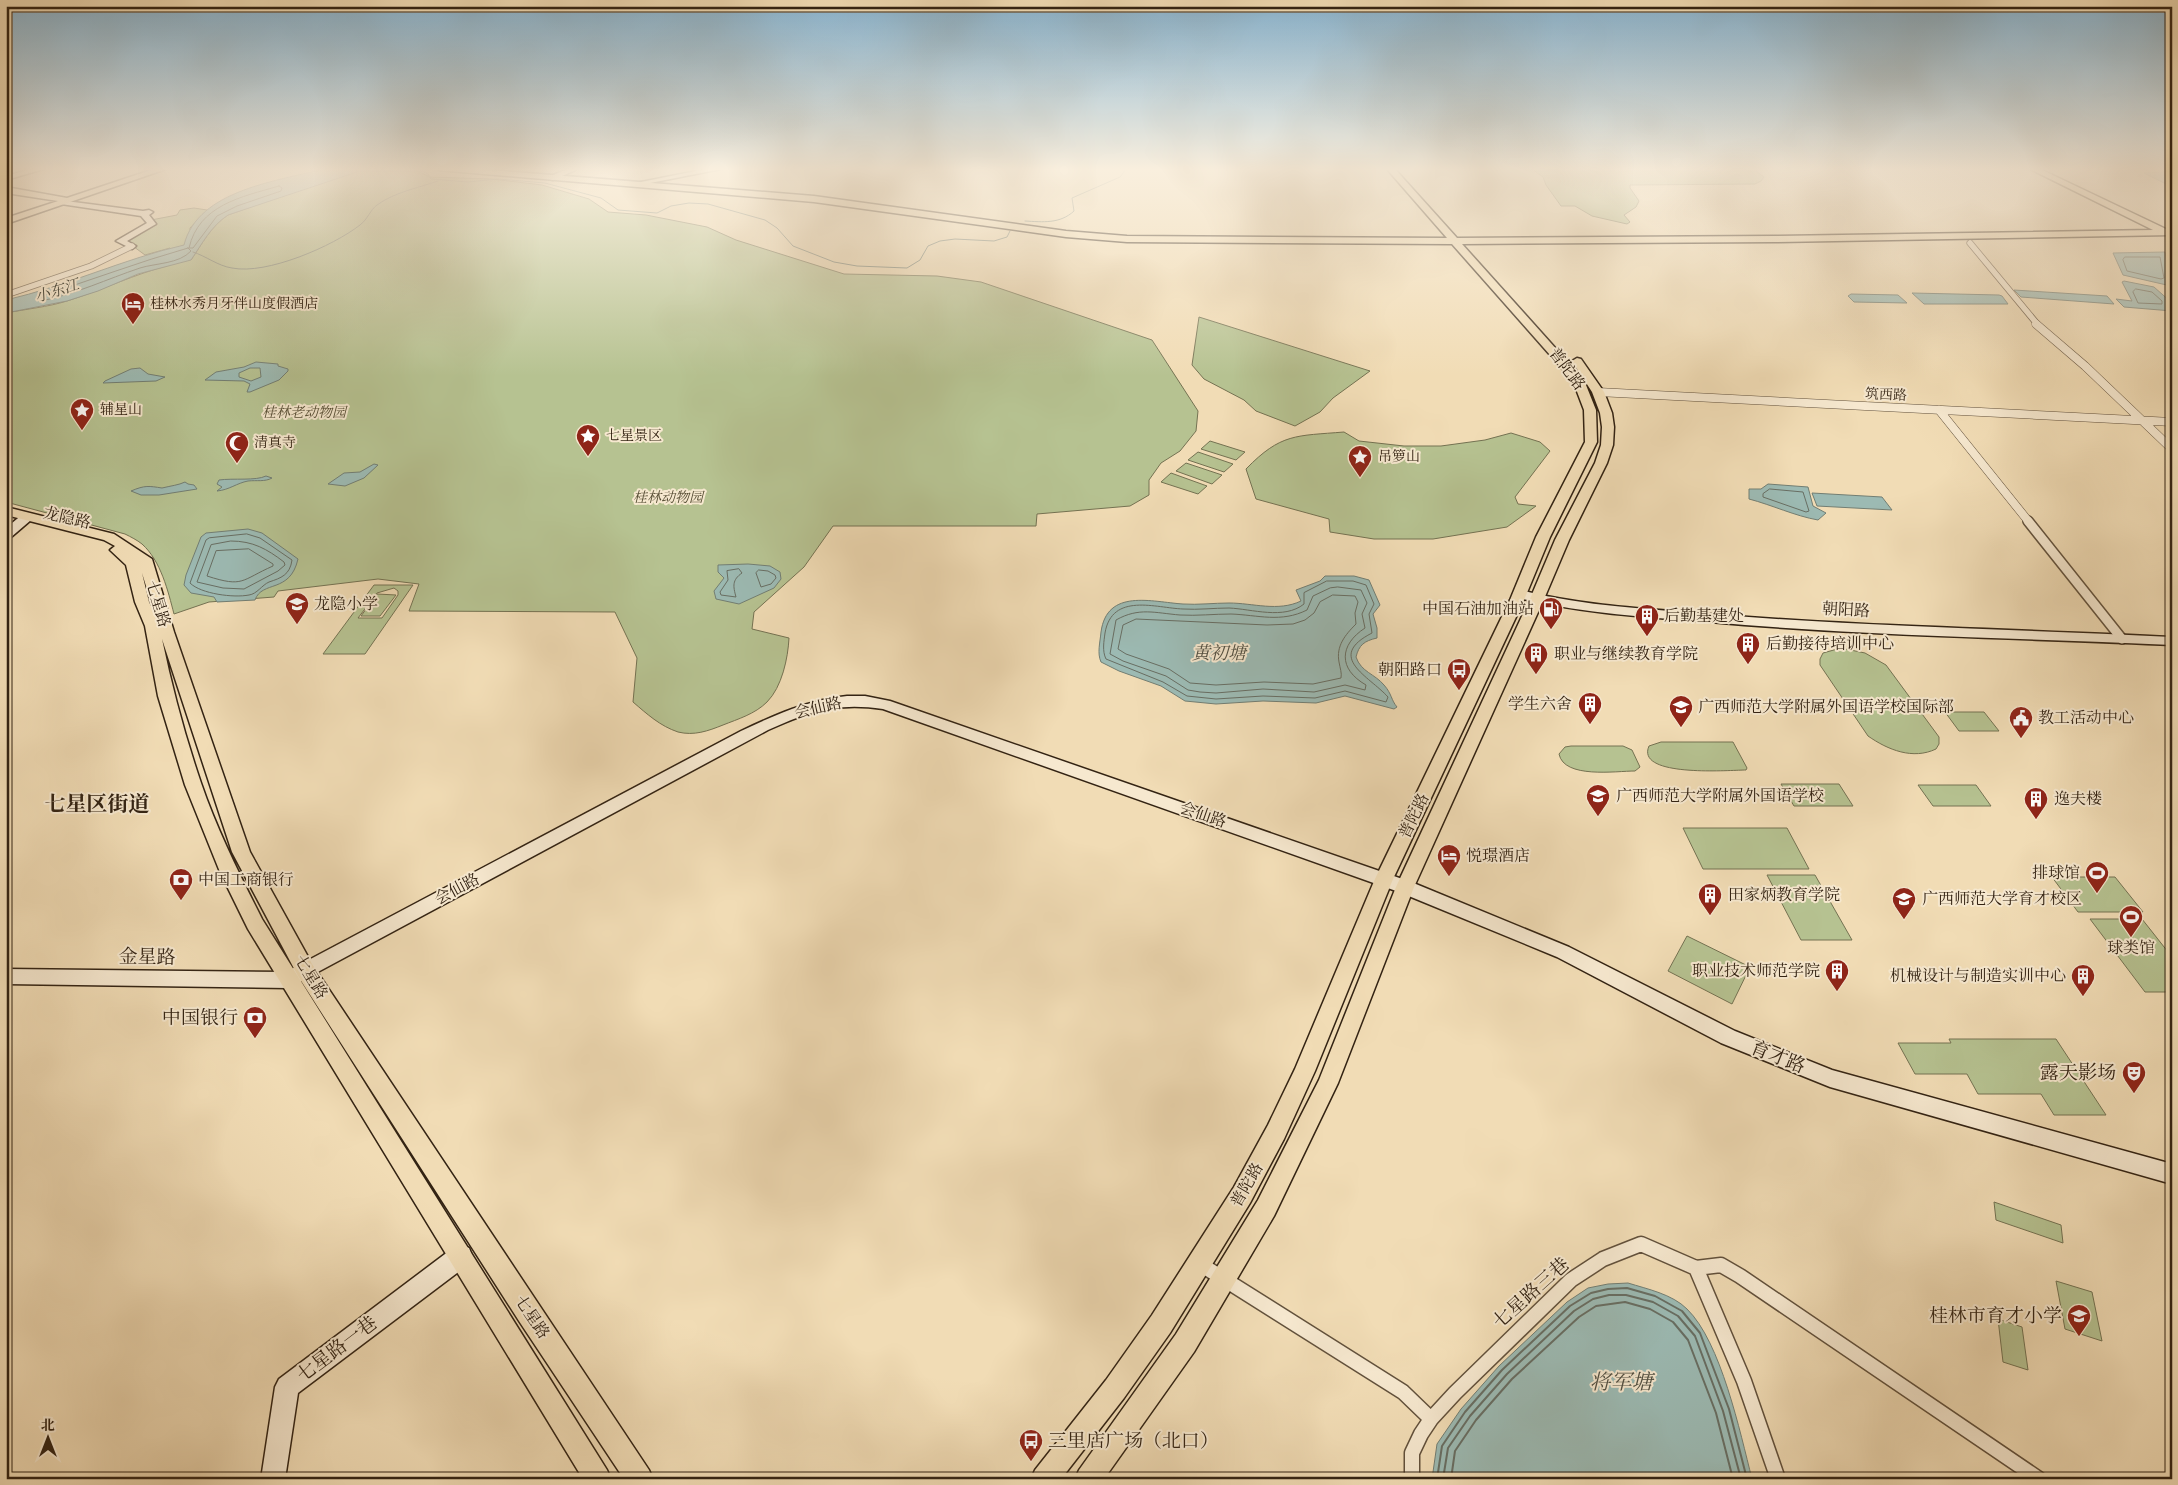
<svg xmlns="http://www.w3.org/2000/svg" width="2178" height="1485" font-family="'Libre Bodoni','Noto Serif SC',serif">
	<style>
		.green { fill: #b6c291; stroke: #747252; fill-rule: evenodd }
		.water { fill: #9cbab3; stroke: #727e73; fill-rule: evenodd }
		.lines { fill: none; stroke-linecap: round; stroke-linejoin: round }
		.shore-far1 { stroke: #686e63; stroke-width: 1 }
		.shore { stroke: #686e63; stroke-width: 2 }
		.stream { stroke: #727e73; stroke-width: 1 }
		.street-far3-casing { stroke: #62513c; stroke-width: 7 }
		.street-far2-casing { stroke: #62513c; stroke-width: 9 }
		.street-far1-casing { stroke: #62513c; stroke-width: 12 }
		.street-casing { stroke: #62513c; stroke-width: 17 }
		.secondary-casing { stroke: #332313; stroke-width: 3 }
		.primary-casing { stroke: #332313; stroke-width: 3 }
		.street-far3 { stroke: #f6e8cf; stroke-width: 5.5 }
		.street-far2 { stroke: #f6e8cf; stroke-width: 8 }
		.street-far1 { stroke: #f6e8cf; stroke-width: 9 }
		.street { stroke: #f6e8cf; stroke-width: 14 }
		.secondary { fill: #f6e8cf; fill-rule: evenodd }
		.primary { fill: #f1dcb5; fill-rule: evenodd }
		.labels { text-anchor: middle; dominant-baseline: central; stroke-width: 4; stroke-linejoin: round; paint-order: stroke }
		.far-poi-label { font-size: 14px; fill: #332313; stroke: #f6e8cf; text-anchor: start }
		.far-street-label { font-size: 14px; fill: #332313; stroke: #f6e8cf }
		.far-park-label { font-size: 14px; font-style: italic; fill: #544b32; stroke: #f6e8cf }
		.far-water-label { font-size: 15px; font-style: italic; fill: #525043; stroke: #f6e8cf }
		.street-label { font-size: 16px; fill: #332313; stroke: #f6e8cf }
		.poi-label { font-size: 16px; fill: #332313; stroke: #f6e8cf; text-anchor: start }
		.water-label { font-size: 18px; font-style: italic; fill: #525043; stroke: #f6e8cf }
		.near-street-label { font-size: 19px; fill: #332313; stroke: #f6e8cf }
		.near-poi-label { font-size: 19px; fill: #332313; stroke: #f6e8cf; text-anchor: end }
		.district-label { font-size: 21px; font-weight: bold; fill: #332313; stroke: #f6e8cf }
		.near-water-label { font-size: 21px; font-style: italic; fill: #525043; stroke: #f6e8cf }
	</style>
	<rect width="100%" height="100%" fill="#f1dcb5"/>
	<filter id="stains"><feTurbulence type="fractalNoise" baseFrequency=".004" numOctaves="4"/><feColorMatrix values="0 0 0 0 .2 0 0 0 0 .09 0 0 0 0 .02 0 0 0 .5 -.17"/></filter>
	<radialGradient id="worn" r=".72"><stop offset=".6" stop-color="#630" stop-opacity="0"/><stop offset="1" stop-color="#630" stop-opacity=".3"/></radialGradient>
	<path class="green" d="M1531,168H1740L1756,171L1764,177L1761,181L1755,184L1630,185V188L1639,201L1636,207L1624,215L1630,222L1627,224L1592,216L1575,206H1561L1546,185L1543,177Z
		M358,171H417L430,177L492,179L542,185L589,199L608,212L646,215L707,227L736,240L844,274L937,276L981,282L1152,340L1198,411L1196,431L1180,451L1161,463L1149,480V495L1130,506L1037,514L1036,526H833L804,567L754,612L752,629L789,638C788,658 782,687 767,702C755,714 738,719 723,725C708,731 694,736 678,732C660,726 647,714 633,702L637,658L615,612L409,611L419,584L378,579L278,591L274,597L209,602L174,614C168,591 161,561 142,544C137,540 131,537 125,534L6,502V313C26,309 48,307 67,301C102,290 135,274 170,265V248L145,255L126,241L151,227L154,224L151,220L177,215L180,210L194,208L207,210L190,228L191,260C202,244 211,226 228,215L287,194Z
		M1199,317L1370,371L1333,398L1320,412L1295,426L1256,411L1244,400L1204,379L1192,365Z
		M1344,432L1359,441L1404,446H1441L1485,440L1511,433L1540,442L1550,451L1515,497L1518,504L1536,506L1507,527L1433,539H1374L1330,532L1329,519L1256,499L1246,469C1281,433 1296,436 1344,432Z
		M1210,441L1245,452L1236,460L1201,449Z
		M1198,452L1233,464L1224,472L1188,460Z
		M1186,463L1222,475L1212,484L1176,471Z
		M1171,473L1207,486L1198,494L1161,482Z
		M374,585H413L365,654H323ZM394,588L398,591V595L382,618H358L377,593Z
		M377,594L396,595L380,616H361Z
		M1841,648L1865,653L1886,665L1939,737V744L1936,749C1913,760 1888,750 1868,736L1820,665V659L1823,653Z
		M1945,712H1984L1999,731H1959Z
		M1661,742H1733L1747,768L1746,770C1731,770 1635,778 1649,746Z
		M1571,746H1623L1632,750L1640,767L1635,771C1616,771 1564,779 1559,754L1565,747Z
		M1781,784H1839L1853,806H1794Z
		M1918,785H1976L1991,806H1933Z
		M1683,828H1787L1809,869H1703Z
		M1767,875H1815L1852,940H1801Z
		M2052,877H2115L2143,912H2078Z
		M2090,919H2142L2172,957V992H2145Z
		M1687,936L1750,967L1732,1004L1668,971Z
		M1949,1039H2056L2106,1115H2054L2041,1094H1978L1967,1074H1915L1898,1043H1951Z
		M1994,1202L2061,1225L2063,1243L1996,1220Z
		M2056,1281L2092,1292L2102,1341L2065,1329Z
		M1998,1319L2022,1327L2028,1370L2003,1362Z"/>
	<path class="water" d="M327,168H369L228,215C211,226 202,244 191,260L138,274L98,291L67,301L6,313V300C67,286 123,259 184,245C198,189 280,181 327,168Z
		M2165,172L2172,173V187L2144,173Z
		M2165,252L2171,286L2123,275L2113,253Z
		M2124,281L2154,287L2172,303V311L2124,307L2116,299L2132,301L2122,282Z
		M2014,290L2107,296L2114,304L2021,297Z
		M1912,293L1999,295L2002,296L2008,304H1924Z
		M1851,294L1898,295L1907,303L1854,302L1848,296Z
		M256,362L278,364V366L288,369V371L279,380L250,392H247L250,384L244,381L205,380L216,372L244,367ZM250,368H260L261,377L251,381L239,377V373Z
		M140,368L148,374L165,377L156,381L103,383L105,381L131,369Z
		M374,464L378,465L364,478L345,486L328,484L344,473L360,472Z
		M266,476L272,478C265,482 257,480 248,481C237,483 229,490 217,491L222,487L217,484L219,480C233,478 256,481 266,476Z
		M185,482L188,484L194,485L197,489L159,495H141L131,491C145,485 149,486 162,488C170,486 179,485 185,482Z
		M1768,484L1808,487L1813,506L1826,513L1818,520C1795,516 1772,505 1749,499V489H1761Z
		M1812,493L1882,497L1892,510L1817,506Z
		M248,529L262,533L298,559C290,594 262,580 255,600L217,602L214,597L191,593L184,585L186,575L201,537L206,533Z
		M748,564L770,566L780,572L781,579L774,588L739,604L716,599L714,591L724,578L718,572V565Z
		M1325,576H1354L1369,580L1380,605L1373,614L1377,628V638C1364,641 1359,645 1356,657C1361,672 1375,674 1384,685C1392,694 1391,700 1397,707L1394,709L1345,696L1316,703L1263,701L1216,704L1185,701L1161,686L1119,671L1101,662C1097,653 1100,643 1101,632C1107,588 1152,602 1183,604C1198,605 1214,603 1229,603C1253,603 1278,612 1301,601L1296,590L1320,581Z
		M1628,1283C1647,1289 1672,1294 1687,1309C1721,1342 1740,1432 1752,1479H1432L1437,1444L1461,1409L1499,1366L1567,1302L1588,1288L1608,1284Z"/>
	<g class="lines">
		<path class="shore-far1" d="M279,186L282,188L281,191L237,206L217,216L193,248H189C199,205 241,197 279,186Z
			M188,248L191,251C179,264 156,263 140,268C107,279 76,294 41,301L39,299L40,296C90,281 138,262 188,248Z
			M2125,257H2160L2164,278L2161,279L2127,271L2123,260Z
			M2136,289L2152,292L2162,301V304L2138,303L2133,292Z
			M1770,489L1803,492L1809,511L1806,512L1763,497V494Z
			M247,534L260,538L292,560C290,575 281,578 269,582C262,585 257,594 249,595C234,598 201,594 190,583L206,540L209,538Z
			M231,541C253,541 267,549 284,562L285,565L278,571L244,589L223,588L197,582L211,545Z
			M249,549L273,564V566C241,580 244,588 207,576L216,551Z
			M739,569L742,573C732,580 733,586 736,597L721,595L720,592L728,580L727,571Z
			M759,570L768,571L775,575L776,578L771,584L761,587L756,573Z
			M1327,581H1353L1366,585L1374,604L1369,614L1372,633C1325,657 1369,676 1388,697L1386,702L1345,691L1315,698L1263,696L1216,699L1187,696L1163,682L1106,659C1102,651 1104,641 1105,633C1112,592 1156,608 1183,609C1198,610 1214,608 1229,608C1252,609 1284,620 1304,604V593Z
			M1338,587L1361,590L1367,603L1362,614L1365,628C1339,645 1338,669 1366,685L1365,690L1345,685L1314,692L1263,689L1216,693L1200,692L1188,690L1166,676L1123,661L1110,654L1116,620C1139,607 1155,613 1180,615C1197,616 1214,614 1231,614C1258,615 1281,623 1307,610L1313,596L1330,588Z
			M1333,595L1355,596L1358,602L1355,613L1356,624C1345,635 1336,646 1339,662C1340,668 1342,673 1341,678L1313,684L1264,682L1216,685L1190,683L1169,669L1126,654L1118,649L1123,625L1136,619L1267,625L1293,624L1305,620L1314,613L1320,602Z"/>
		<path class="shore" d="M1437,1479L1442,1446L1465,1412L1502,1370L1570,1306L1591,1293L1608,1289L1627,1288L1655,1296L1682,1311L1700,1333L1729,1409L1747,1479
			M1443,1479L1448,1448L1470,1416L1507,1374L1574,1311L1593,1299L1609,1295H1626L1653,1302L1678,1316L1695,1336L1723,1411L1741,1479
			M1451,1479L1455,1451L1476,1420L1512,1379L1579,1317L1596,1306L1625,1302L1650,1309L1673,1322L1688,1340L1716,1413L1733,1479"/>
		<path class="stream" d="M359,170H420L428,174L431,179L468,182L498,179L545,183L601,198L618,210L657,213L671,206L689,203L708,204L765,220L777,228L793,246L834,262L857,266L907,268L920,260L928,246L940,241L955,239L994,241L1007,237L1010,231
			M1025,221C1043,222 1060,224 1074,211L1072,198L1120,177L1127,168
			M193,252C206,256 218,266 232,268C267,275 333,246 360,225C368,219 370,210 377,205C395,192 418,188 438,181"/>
		<g class="street-far3-casing">
			<path id="street-far3" d="M1970,243L2038,325
				M6,295L91,266L132,246"/>
		</g>
		<g class="street-far2-casing">
			<path id="street-far2" d="M2036,324L2085,366L2172,449
				M1598,392L2172,422
				M1939,410L2029,522"/>
		</g>
		<g class="street-far1-casing">
			<path id="street-far1" d="M2028,521L2122,639"/>
		</g>
		<g class="street-casing">
			<path id="street" d="M1200,1264L1403,1392L1431,1419
				M1696,1268L1721,1265L1740,1276L2039,1479
				M1412,1479V1453L1421,1434L1431,1419L1455,1393L1571,1280L1603,1259L1641,1244L1696,1268L1744,1381L1778,1479"/>
		</g>
		<g class="secondary-casing">
			<path id="secondary" d="M35,168H47L6,180V176Z
				M570,168H580L553,180L546,178Z
				M711,168H726L635,186L631,184Z
				M58,200L143,211L149,210L153,212L149,215L156,224L127,241L136,246L132,249L116,241L147,223L141,216L61,204H58Z
				M27,513L31,514L33,517L31,520L10,538L6,539V528L23,514Z
				M1520,590C1583,606 1647,609 1711,614C1864,627 2018,629 2172,637V645C2018,638 1864,636 1710,622C1645,617 1579,613 1515,597L1513,594Z
				M847,696H865L890,701L1411,882L1569,947L1735,1031L1832,1070L2172,1164V1184L1830,1087L1721,1043L1557,957L1399,892L883,709C838,702 809,711 768,730L288,988L6,984V969L286,972L741,731C775,715 808,700 847,696Z
				M461,1245L469,1248L472,1256L469,1264L298,1393L285,1479H261L275,1387L279,1379L453,1248Z"/>
		</g>
		<g class="primary-casing">
			<path id="primary" d="M157,168H169L6,224V218L58,201L6,193V187L67,198Z
				M434,168H466L814,196L1066,231L1127,236L1447,238L1386,168H1394L1457,238L1773,236L2153,230L2028,168H2038L2166,229H2172V235L1773,242L1462,244L1584,380L1596,410L1597,442L1550,537L1524,600L1393,879L1315,1071L1284,1139L1250,1203L1170,1333L1124,1398L1061,1479H1031L1035,1470L1106,1380L1152,1315L1234,1187L1268,1125L1295,1069L1375,879L1510,600L1536,537L1585,442L1584,410L1573,381L1452,244L1127,242L1066,237L814,202L438,170Z
				M1577,358L1581,359L1604,392L1612,413L1614,427L1613,445L1607,463L1569,540L1544,599L1414,887L1338,1083L1274,1216L1194,1352L1104,1479H1075L1079,1470L1176,1334L1258,1200L1319,1080L1396,887L1530,599L1555,540L1595,463L1601,445L1602,427L1600,413L1592,392L1572,361Z
				M6,507L114,534L152,559L174,632L250,852L312,964L649,1470L653,1479H624L519,1321L298,976L232,852L162,639C172,688 185,736 201,783C217,830 240,875 262,919L607,1470L611,1479H583L248,929L220,872L185,785L158,696L145,626L135,602L126,565L110,550L115,546L104,540L6,515ZM142,573L155,615L149,602Z"/>
		</g>
		<use href="#street-far3" class="street-far3"/>
		<use href="#street-far2" class="street-far2"/>
		<use href="#street-far1" class="street-far1"/>
		<use href="#street" class="street"/>
		<use href="#secondary" class="secondary"/>
		<use href="#primary" class="primary"/>
	</g>
	<linearGradient id="sky" x2="0" y2="1"><stop stop-color="#89b6d3"/><stop offset="0.45" stop-color="#f9efde"/><stop offset="1" stop-color="#f9efde" stop-opacity="0"/></linearGradient>
	<rect width="2178" height="376" fill="url(#sky)"/>
	<defs>
		<g id="hotel-pin" transform="scale(1.25)"><path d="M0 17L-7.5 6A9.5 9.5 0 1 1 7.5 6Z" fill="#8f2418" stroke="#f6e8cf"/><path d="M-6-4.5h1.5V1H6V5H4.5V3h-9V5H-6ZM-4 0a1.8 1.8 0 1 1 3.6 0ZM.5 0V-2.5h3Q6-2.5 6 0Z" fill="#fff"/></g>
		<g id="sight-pin" transform="scale(1.25)"><path d="M0 17L-7.5 6A9.5 9.5 0 1 1 7.5 6Z" fill="#8f2418" stroke="#f6e8cf"/><path d="M0-6L1.8-2.2L6-1.7L2.9 1.2L3.7 5.4L0 3.3L-3.7 5.4L-2.9 1.2L-6-1.7L-1.8-2.2Z" fill="#fff"/></g>
		<g id="mosque-pin" transform="scale(1.25)"><path d="M0 17L-7.5 6A9.5 9.5 0 1 1 7.5 6Z" fill="#8f2418" stroke="#f6e8cf"/><path d="M3.5-4.9A6 6 0 1 0 3.5 4.9A5 5 0 1 1 3.5-4.9Z" fill="#fff"/></g>
		<g id="school-pin" transform="scale(1.25)"><path d="M0 17L-7.5 6A9.5 9.5 0 1 1 7.5 6Z" fill="#8f2418" stroke="#f6e8cf"/><path d="M0-5L7-2L0 1L-7-2ZM-4 1L0 2.5L4 1V4Q0 6-4 4Z" fill="#fff"/></g>
		<g id="fuel-pin" transform="scale(1.25)"><path d="M0 17L-7.5 6A9.5 9.5 0 1 1 7.5 6Z" fill="#8f2418" stroke="#f6e8cf"/><path d="M-5.5-6h7V0h2V4h1.3V-2.5L3-4.5l.8-.8L6-3V5H2.5V1h-1V6h-7ZM-4.2-4.7v3.2H.2V-4.7Z" fill="#fff"/></g>
		<g id="building-pin" transform="scale(1.25)"><path d="M0 17L-7.5 6A9.5 9.5 0 1 1 7.5 6Z" fill="#8f2418" stroke="#f6e8cf"/><path d="M-4-6H4V6H1V3H-1V6H-4ZM-2.5-4.3h1.7v1.8h-1.7ZM.8-4.3h1.7v1.8H.8ZM-2.5-1h1.7V.8h-1.7ZM.8-1h1.7V.8H.8Z" fill="#fff"/></g>
		<g id="bus-pin" transform="scale(1.25)"><path d="M0 17L-7.5 6A9.5 9.5 0 1 1 7.5 6Z" fill="#8f2418" stroke="#f6e8cf"/><path d="M-5-6H5V4H4V6H2V4H-2V6H-4V4H-5ZM-3.5-4V0h7V-4ZM-3.5 1.2v1.5H-2V1.2ZM2 1.2v1.5H3.5V1.2Z" fill="#fff"/></g>
		<g id="civic-pin" transform="scale(1.25)"><path d="M0 17L-7.5 6A9.5 9.5 0 1 1 7.5 6Z" fill="#8f2418" stroke="#f6e8cf"/><path d="M-.6-6.5H3V-4.5H.6V-3L4-1V1h2V6H-6V1h2V-1L-.6-3ZM-1.2 2.5V6h2.4V2.5Z" fill="#fff"/></g>
		<g id="stadium-pin" transform="scale(1.25)"><path d="M0 17L-7.5 6A9.5 9.5 0 1 1 7.5 6Z" fill="#8f2418" stroke="#f6e8cf"/><path d="M0-5a6.5 5 0 1 0 0 10a6.5 5 0 1 0 0-10ZM-3.5-1.8h7v3.6h-7Z" fill="#fff"/></g>
		<g id="bank-pin" transform="scale(1.25)"><path d="M0 17L-7.5 6A9.5 9.5 0 1 1 7.5 6Z" fill="#8f2418" stroke="#f6e8cf"/><path d="M-6-4H6V4H-6ZM0-2.3a2.3 2.3 0 1 0 0 4.6a2.3 2.3 0 1 0 0-4.6Z" fill="#fff"/></g>
		<g id="university-pin" transform="scale(1.25)"><path d="M0 17L-7.5 6A9.5 9.5 0 1 1 7.5 6Z" fill="#8f2418" stroke="#f6e8cf"/><path d="M0-5L7-2L0 1L-7-2ZM-4 1L0 2.5L4 1V4Q0 6-4 4Z" fill="#fff"/></g>
		<g id="theatre-pin" transform="scale(1.25)"><path d="M0 17L-7.5 6A9.5 9.5 0 1 1 7.5 6Z" fill="#8f2418" stroke="#f6e8cf"/><path d="M-5-5.5Q0-4 5-5.5V0Q5 5 0 6Q-5 5-5 0ZM-3.3-2.5H-1v1.5H-3.3ZM1-2.5H3.3v1.5H1ZM-2.8 1Q0 5.5 2.8 1Z" fill="#fff"/></g>
	</defs>
	<g fill-rule="evenodd">
		<use href="#hotel-pin" x="133" y="304"/>
		<use href="#sight-pin" x="82" y="410"/>
		<use href="#sight-pin" x="588" y="436"/>
		<use href="#mosque-pin" x="237" y="443"/>
		<use href="#sight-pin" x="1360" y="457"/>
		<use href="#school-pin" x="297" y="604"/>
		<use href="#fuel-pin" x="1551" y="609"/>
		<use href="#building-pin" x="1647" y="616"/>
		<use href="#building-pin" x="1748" y="644"/>
		<use href="#building-pin" x="1536" y="654"/>
		<use href="#bus-pin" x="1459" y="670"/>
		<use href="#building-pin" x="1590" y="704"/>
		<use href="#school-pin" x="1681" y="707"/>
		<use href="#civic-pin" x="2021" y="718"/>
		<use href="#school-pin" x="1598" y="796"/>
		<use href="#building-pin" x="2036" y="799"/>
		<use href="#hotel-pin" x="1449" y="856"/>
		<use href="#stadium-pin" x="2097" y="873"/>
		<use href="#bank-pin" x="181" y="880"/>
		<use href="#building-pin" x="1710" y="895"/>
		<use href="#university-pin" x="1904" y="899"/>
		<use href="#stadium-pin" x="2131" y="917"/>
		<use href="#building-pin" x="1837" y="971"/>
		<use href="#building-pin" x="2083" y="976"/>
		<use href="#bank-pin" x="255" y="1018"/>
		<use href="#theatre-pin" x="2134" y="1073"/>
		<use href="#school-pin" x="2079" y="1316"/>
		<use href="#bus-pin" x="1031" y="1441"/>
	</g>
	<g class="labels">
		<g class="far-poi-label">
			<text x="150" y="304">桂林水秀月牙伴山度假酒店</text>
			<text x="100" y="410">辅星山</text>
			<text x="606" y="436">七星景区</text>
			<text x="254" y="443">清真寺</text>
			<text x="1378" y="457">吊箩山</text>
		</g>
		<g class="far-street-label">
			<text transform="translate(1886 395) rotate(3)">筑西路</text>
		</g>
		<g class="far-park-label">
			<text x="304" y="413">桂林老动物园</text>
			<text x="668" y="498">桂林动物园</text>
		</g>
		<g class="far-water-label">
			<text transform="translate(57 291) rotate(-17)">小东江</text>
		</g>
		<g class="street-label">
			<text transform="translate(1567 369) rotate(53)">普陀路</text>
			<text transform="translate(67 518) rotate(13)">龙隐路</text>
			<text transform="translate(158 604) rotate(73)">七星路</text>
			<text transform="translate(1846 610) rotate(3)">朝阳路</text>
			<text transform="translate(818 708) rotate(-13)">会仙路</text>
			<text transform="translate(1203 815) rotate(19)">会仙路</text>
			<text transform="translate(1414 816) rotate(-64)">普陀路</text>
			<text transform="translate(457 889) rotate(-28)">会仙路</text>
			<text transform="translate(311 977) rotate(59)">七星路</text>
			<text transform="translate(1247 1185) rotate(-60)">普陀路</text>
			<text transform="translate(532 1317) rotate(56)">七星路</text>
		</g>
		<g class="poi-label">
			<text x="314" y="604">龙隐小学</text>
			<text x="1534" y="609" text-anchor="end">中国石油加油站</text>
			<text x="1664" y="616">后勤基建处</text>
			<text x="1766" y="644">后勤接待培训中心</text>
			<text x="1554" y="654">职业与继续教育学院</text>
			<text x="1442" y="670" text-anchor="end">朝阳路口</text>
			<text x="1572" y="704" text-anchor="end">学生六舍</text>
			<text x="1698" y="707">广西师范大学附属外国语学校国际部</text>
			<text x="2038" y="718">教工活动中心</text>
			<text x="1616" y="796">广西师范大学附属外国语学校</text>
			<text x="2054" y="799">逸夫楼</text>
			<text x="1466" y="856">悦璟酒店</text>
			<text x="2080" y="873" text-anchor="end">排球馆</text>
			<text x="198" y="880">中国工商银行</text>
			<text x="1728" y="895">田家炳教育学院</text>
			<text x="1922" y="899">广西师范大学育才校区</text>
			<text x="2131" y="948" text-anchor="middle">球类馆</text>
			<text x="1820" y="971" text-anchor="end">职业技术师范学院</text>
			<text x="2066" y="976" text-anchor="end">机械设计与制造实训中心</text>
		</g>
		<g class="water-label">
			<text x="1219" y="653">黄初塘</text>
		</g>
		<g class="near-street-label">
			<text transform="translate(147 957) rotate(1)">金星路</text>
			<text transform="translate(1778 1057) rotate(22)">育才路</text>
			<text transform="translate(1531 1293) rotate(-42)">七星路三巷</text>
			<text transform="translate(337 1349) rotate(-37)">七星路一巷</text>
		</g>
		<g class="near-poi-label">
			<text x="238" y="1018">中国银行</text>
			<text x="2116" y="1073">露天影场</text>
			<text x="2062" y="1316">桂林市育才小学</text>
			<text x="1048" y="1441" text-anchor="start">三里店广场（北口）</text>
		</g>
		<g class="district-label">
			<text x="97" y="805">七星区街道</text>
		</g>
		<g class="near-water-label">
			<text x="1621" y="1383">将军塘</text>
		</g>
	</g>
	<rect width="2178" height="1485" fill="none" stroke="#f1dcb5" stroke-width="25"/>
	<rect x="8" y="8" width="2163" height="1470" fill="none" stroke="#332313" stroke-width="2.5"/>
	<rect x="12" y="12" width="2153" height="1460" fill="none" stroke="#332313"/>
	<g transform="translate(48 1438)" stroke="#f6e8cf" stroke-width="4" paint-order="stroke">
	<path d="M0-4L9 19L0 12L-9 19Z" fill="#332313"/>
	<text y="-8" font-size="14" font-weight="bold" text-anchor="middle" fill="#332313">北</text>
	</g>
	<rect width="100%" height="100%" filter="url(#stains)"/>
	<rect width="100%" height="100%" fill="url(#worn)"/>
</svg>
